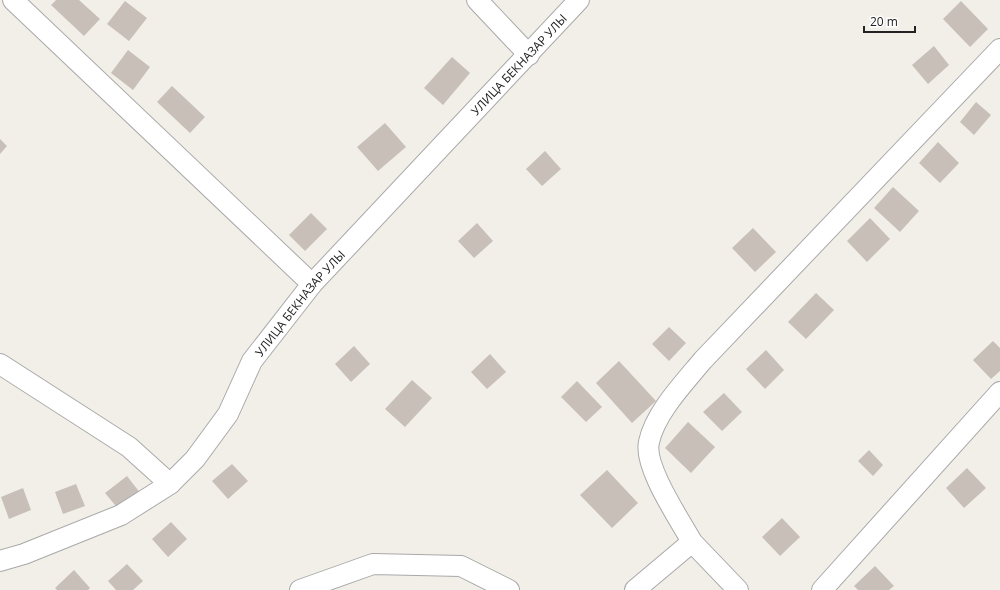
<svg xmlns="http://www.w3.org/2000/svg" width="1000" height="590" font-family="'Open Sans',sans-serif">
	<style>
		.building { fill: #c7bfb8 }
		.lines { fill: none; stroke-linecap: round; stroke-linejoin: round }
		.minor-casing { stroke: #a9a9a9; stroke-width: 22 }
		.minor { stroke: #fff; stroke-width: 20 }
		.labels { text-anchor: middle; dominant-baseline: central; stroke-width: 4; stroke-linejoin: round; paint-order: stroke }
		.street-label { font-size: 12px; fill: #222; stroke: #fff }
	</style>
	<rect width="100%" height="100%" fill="#f2efe9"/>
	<path class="building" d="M56,0H79L100,19L84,36L51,5Z
		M125,1L147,18L129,41L107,24Z
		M961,1L988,29L970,47L943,19Z
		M934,46L949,65L928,84L912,65Z
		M128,50L150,67L133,90L111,73Z
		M452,57L470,73L443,105L424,88Z
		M172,86L205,117L190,133L157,102Z
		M976,102L991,115L974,135L960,122Z
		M385,123L406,147L378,171L357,147Z
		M0,139L7,146L0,154Z
		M938,142L959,163L940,183L919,163Z
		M545,151L561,169L542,186L526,169Z
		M893,187L919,211L900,232L874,208Z
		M311,213L327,229L305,251L289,235Z
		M870,218L890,239L867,262L847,241Z
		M477,223L493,241L474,258L458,241Z
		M753,228L776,252L755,272L732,248Z
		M816,293L834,310L806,339L788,322Z
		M669,327L686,343L669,361L652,344Z
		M993,341L1000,348V371L991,379L973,360Z
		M354,346L370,364L351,382L335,364Z
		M766,350L784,370L765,389L746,369Z
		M490,354L506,372L487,389L471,372Z
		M619,361L656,401L632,423L596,383Z
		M412,380L432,398L405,427L385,409Z
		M577,381L602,407L586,422L561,397Z
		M724,393L742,412L722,431L703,412Z
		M688,422L715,447L691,473L665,448Z
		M869,450L883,465L873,476L858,461Z
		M232,464L248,481L228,499L212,481Z
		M967,468L986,488L964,508L946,488Z
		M607,470L638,503L612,528L580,495Z
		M127,476L141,494L120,511L105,493Z
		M76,484L85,506L63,514L55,492Z
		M23,488L31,510L9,519L1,497Z
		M782,518L800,537L780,556L762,537Z
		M171,522L187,539L168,557L152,539Z
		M127,564L143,581L133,590H116L108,581Z
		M875,566L894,586L889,590H858L854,586Z
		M74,570L90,588L88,590H57L55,588Z"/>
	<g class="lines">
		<g class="minor-casing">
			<g id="minor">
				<path d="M13,0L312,284"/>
				<path d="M477,0L529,55"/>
				<path d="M0,364L129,447L170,484"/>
				<path d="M692,542C680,520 643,466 649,442C655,413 684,383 703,360L1000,49"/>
				<path id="s1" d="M0,561L24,554L121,515L170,484L195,459L228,414L252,361L312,284L579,0"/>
				<path d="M300,590L373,564L461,566L509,590"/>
				<path d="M635,590L692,542L738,590"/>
				<path d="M822,590L1000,392"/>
			</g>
		</g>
		<use href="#minor" class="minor"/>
	</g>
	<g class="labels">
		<g class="street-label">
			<text stroke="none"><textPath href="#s1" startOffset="736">УЛИЦА БЕКНАЗАР УЛЫ</textPath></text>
			<text stroke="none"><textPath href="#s1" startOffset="412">УЛИЦА БЕКНАЗАР УЛЫ</textPath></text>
		</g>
	</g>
	<path d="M864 26v6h51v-6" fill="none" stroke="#222222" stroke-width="2"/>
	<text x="870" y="26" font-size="12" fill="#222222" stroke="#ffffff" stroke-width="3" paint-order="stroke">20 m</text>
</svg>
